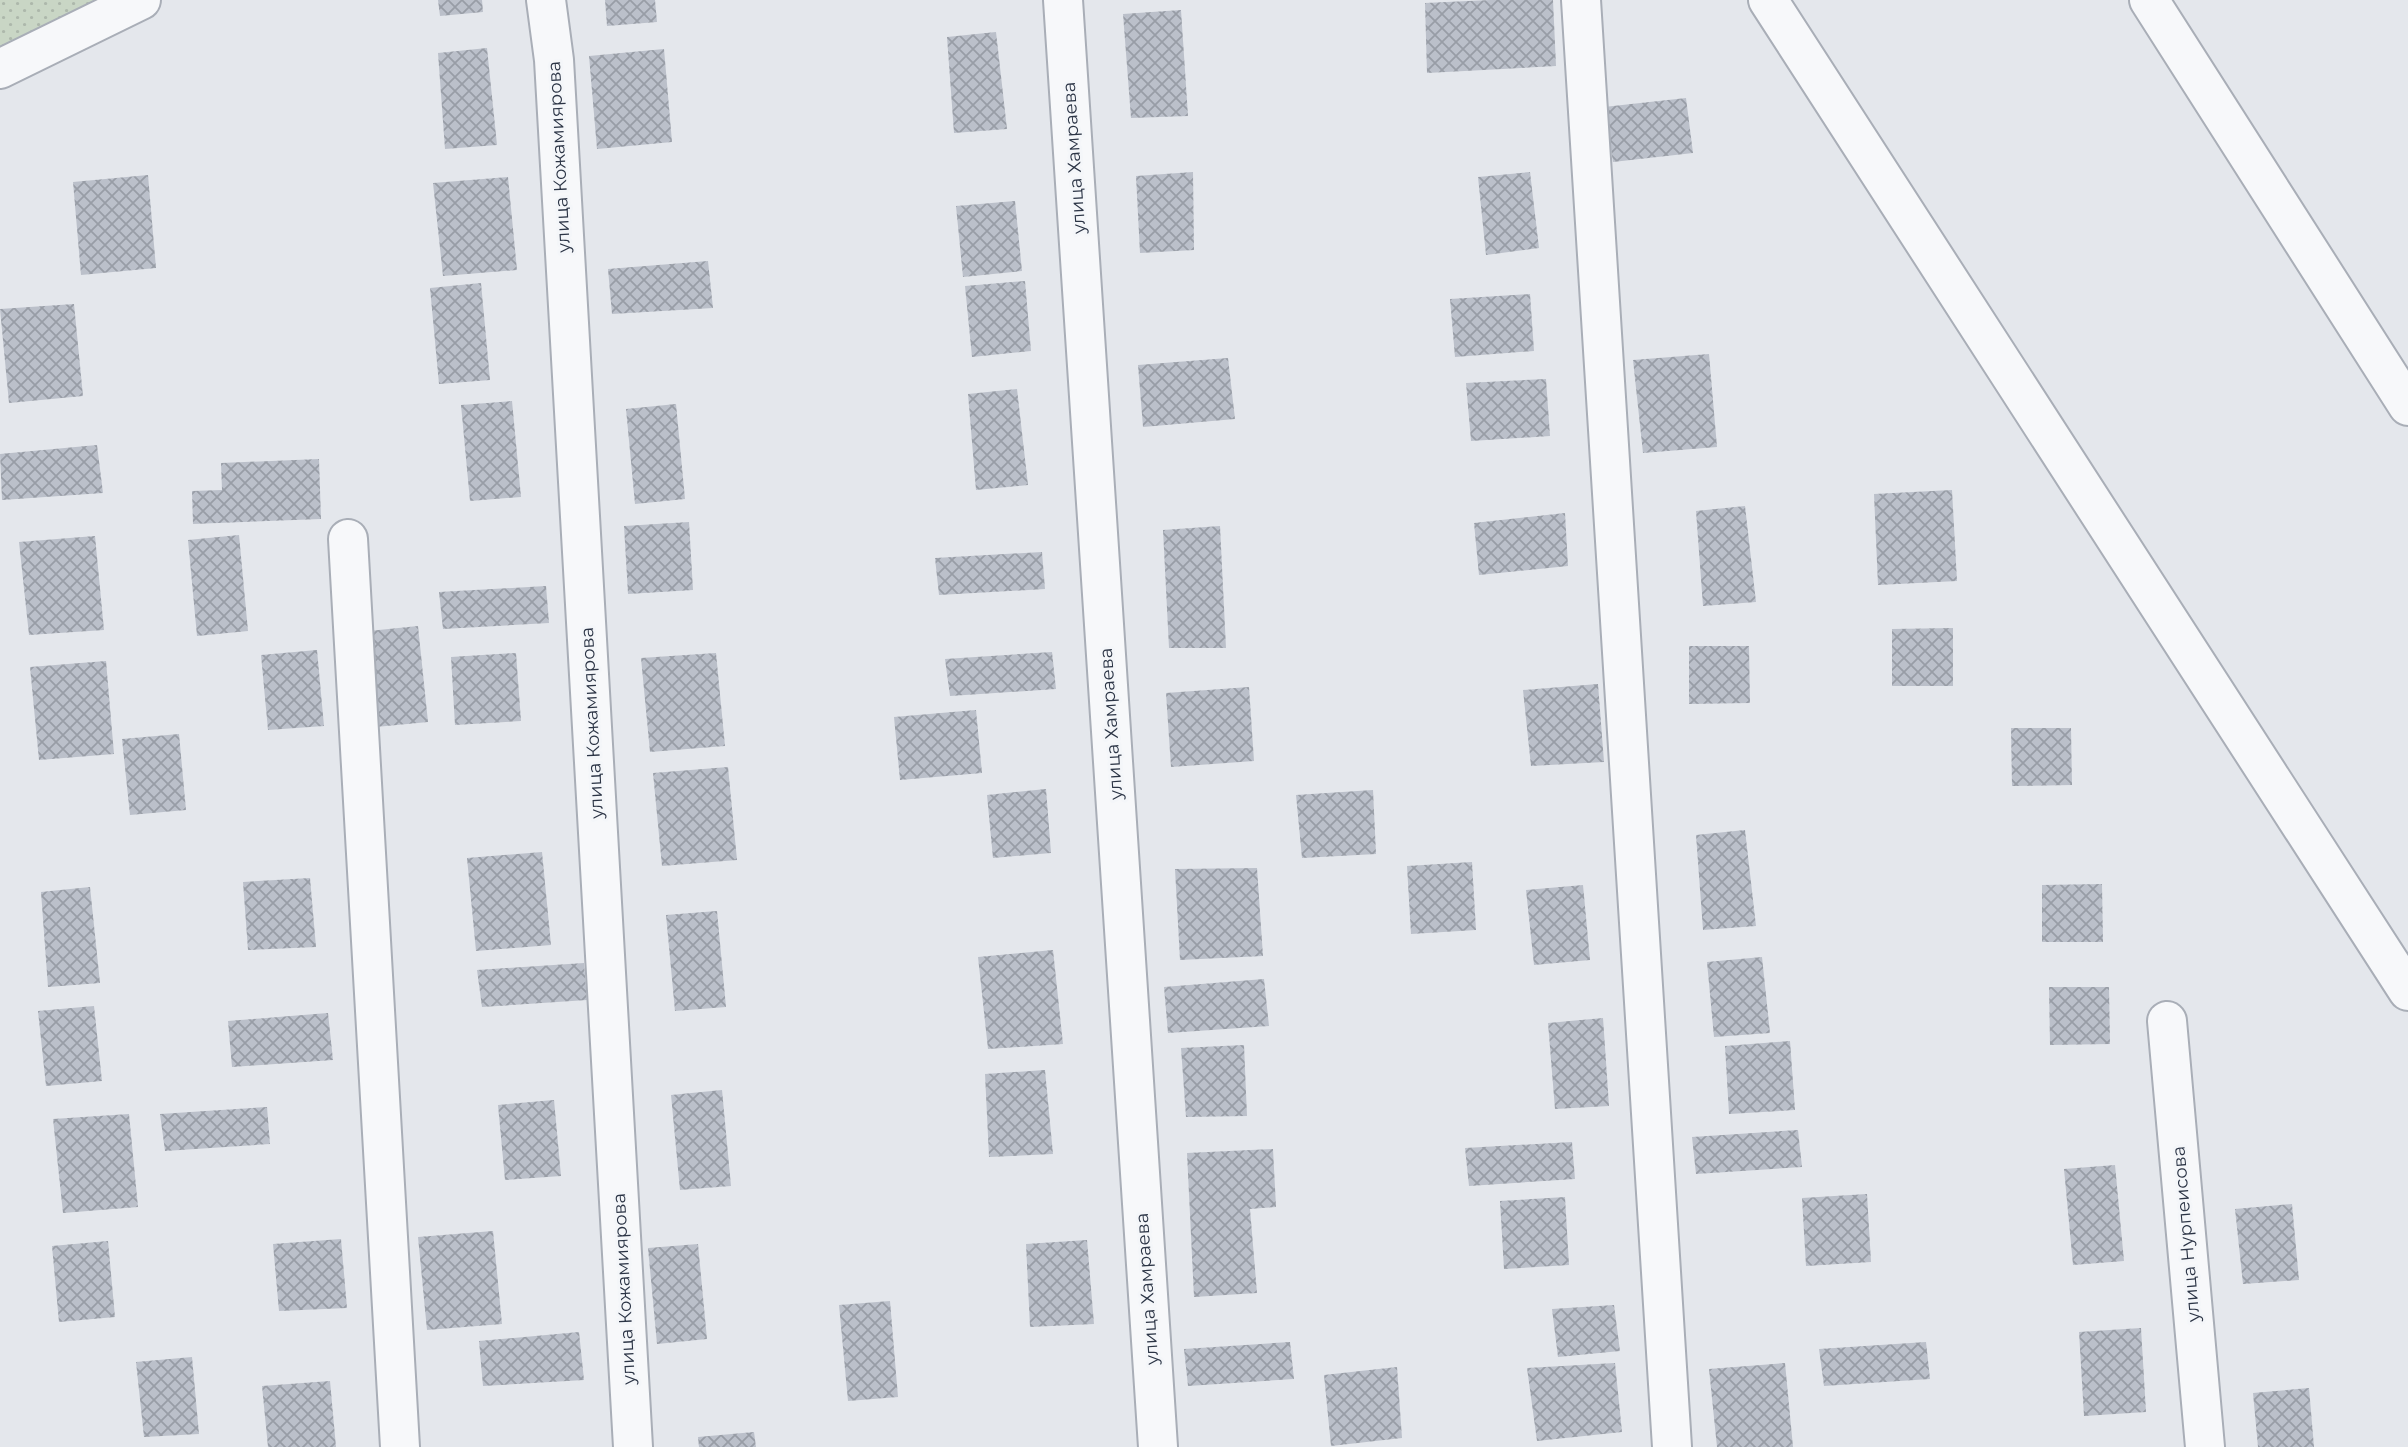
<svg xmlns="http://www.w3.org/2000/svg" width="2408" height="1447" font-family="Montserrat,sans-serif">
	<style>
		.green { fill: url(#green-dots) }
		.building { fill: url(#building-cross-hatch) }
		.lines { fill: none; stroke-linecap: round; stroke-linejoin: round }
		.minor-casing { stroke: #a9aeb7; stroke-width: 42 }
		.minor { stroke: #f7f8fa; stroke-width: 38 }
		.labels { text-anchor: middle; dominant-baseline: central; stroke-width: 6; stroke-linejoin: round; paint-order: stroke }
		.street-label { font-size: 18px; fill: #2b3445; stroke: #f4f6f9 }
	</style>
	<defs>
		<pattern id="green-dots" width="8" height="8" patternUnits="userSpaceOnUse" patternTransform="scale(1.75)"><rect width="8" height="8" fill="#c9d6c5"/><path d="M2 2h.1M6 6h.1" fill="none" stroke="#adb8ab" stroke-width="1.8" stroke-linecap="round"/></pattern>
		<pattern id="building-cross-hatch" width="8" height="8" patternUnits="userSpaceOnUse" patternTransform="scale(1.75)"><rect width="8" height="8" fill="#bbc0ca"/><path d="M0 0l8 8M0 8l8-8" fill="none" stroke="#989da6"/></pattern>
	</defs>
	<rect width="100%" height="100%" fill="#e4e7ec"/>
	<path class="green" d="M0,0H116L0,57Z"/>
	<path class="building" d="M438,0H482L483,12L440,16Z
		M605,0H655L657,22L607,26Z
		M1490,0H1553L1556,66L1427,73L1425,3Z
		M1181,10L1188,116L1131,118L1123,14Z
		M996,32L1007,129L954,133L947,37Z
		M487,48L497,145L445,149L438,53Z
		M664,49L672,142L597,149L589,56Z
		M1686,98L1693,153L1613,162L1604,107Z
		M1193,172L1194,250L1140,253L1136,176Z
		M1530,172L1539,248L1486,255L1478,177Z
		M148,175L156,268L81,275L73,182Z
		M508,177L517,270L443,276L433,183Z
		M1015,201L1022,271L963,277L956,206Z
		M708,261L713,308L612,314L608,269Z
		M1025,281L1031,351L972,357L965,286Z
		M481,283L490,380L439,384L430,288Z
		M1530,294L1534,351L1455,357L1450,299Z
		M74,304L83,396L9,403L0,309Z
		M1709,354L1717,447L1643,453L1633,360Z
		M1228,358L1235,419L1143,427L1138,365Z
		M1546,379L1550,436L1471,441L1466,383Z
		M1017,389L1028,485L976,490L968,394Z
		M512,401L521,497L470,501L461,405Z
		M676,404L685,499L635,504L626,409Z
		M97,445L103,493L2,500L0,454Z
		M319,459L321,519L193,524L192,491L222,490L221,463Z
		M1952,490L1957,581L1878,585L1874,494Z
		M1745,506L1756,602L1703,606L1696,511Z
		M1565,513L1568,566L1479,575L1474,523Z
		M689,522L693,590L628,594L624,526Z
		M1220,526L1226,648H1169L1163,530Z
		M239,535L248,631L197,636L188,540Z
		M95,536L104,630L29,635L19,542Z
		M1042,552L1045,589L939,595L935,558Z
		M546,586L549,623L443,629L439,592Z
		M418,626L428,722L376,727L369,631Z
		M1953,628V686H1892V629Z
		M1689,646H1749L1750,703L1689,704Z
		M317,650L324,726L268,730L261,655Z
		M1052,652L1056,689L950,696L945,659Z
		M516,653L521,721L455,725L451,657Z
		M716,653L725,746L650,752L641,658Z
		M106,661L114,754L39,760L30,667Z
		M1598,684L1604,762L1531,766L1523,690Z
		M1249,687L1254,761L1171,767L1166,693Z
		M976,710L982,773L900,780L894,717Z
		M2011,728H2071L2072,785L2012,786Z
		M179,734L186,810L130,815L122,739Z
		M728,767L737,860L662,866L653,773Z
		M1046,789L1051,853L993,858L987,795Z
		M1373,790L1376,854L1302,858L1296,795Z
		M1745,830L1756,926L1703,930L1696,835Z
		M542,852L551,945L476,951L467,858Z
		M1472,862L1476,930L1411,934L1407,866Z
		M1257,868L1263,956L1180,960L1175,869Z
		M310,878L316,947L248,950L243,882Z
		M2102,884L2103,942H2042V885Z
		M1583,885L1590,960L1534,965L1526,890Z
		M90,887L100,983L48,987L41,892Z
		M717,911L726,1007L675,1011L666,915Z
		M1053,950L1063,1044L988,1049L978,957Z
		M1762,957L1770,1033L1714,1037L1707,962Z
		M584,963L587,1000L482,1007L477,970Z
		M1264,979L1269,1026L1168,1033L1164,987Z
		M2049,987H2109L2110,1044L2050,1045Z
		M94,1006L102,1081L46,1086L38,1011Z
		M328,1013L333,1060L232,1067L228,1021Z
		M1603,1018L1609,1106L1555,1109L1548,1023Z
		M1790,1041L1795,1110L1729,1114L1725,1046Z
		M1244,1045L1247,1116L1186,1117L1181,1048Z
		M1045,1070L1053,1154L989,1157L985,1074Z
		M722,1090L731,1186L680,1190L671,1095Z
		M554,1100L561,1176L505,1180L498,1105Z
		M267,1107L270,1144L165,1151L160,1114Z
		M129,1114L138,1207L63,1213L53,1119Z
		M1798,1130L1802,1167L1696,1174L1692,1137Z
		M1572,1142L1575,1179L1469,1186L1465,1148Z
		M1273,1149L1276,1207L1250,1209L1257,1293L1194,1297L1187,1153Z
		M2115,1165L2124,1261L2073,1265L2064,1169Z
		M1867,1194L1871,1262L1806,1266L1802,1198Z
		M1565,1197L1569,1265L1504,1269L1500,1201Z
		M2292,1204L2299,1280L2243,1284L2235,1209Z
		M493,1231L502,1324L427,1330L418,1237Z
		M341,1239L347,1308L279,1311L273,1244Z
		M1087,1240L1094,1324L1030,1327L1026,1244Z
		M108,1241L115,1317L59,1322L52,1246Z
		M698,1244L707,1339L657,1344L648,1248Z
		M890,1301L898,1397L848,1401L839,1305Z
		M1614,1305L1620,1351L1558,1357L1552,1309Z
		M2141,1328L2146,1412L2084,1416L2079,1332Z
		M579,1332L584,1380L483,1386L479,1341Z
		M1290,1342L1294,1379L1188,1386L1184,1349Z
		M1926,1342L1930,1379L1824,1386L1819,1349Z
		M192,1357L199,1434L144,1437L136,1362Z
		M1615,1363L1622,1432L1537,1441L1527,1368Z
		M1785,1363L1793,1447H1717L1709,1369Z
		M1397,1367L1402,1438L1331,1446L1324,1375Z
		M330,1381L336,1447H268L262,1386Z
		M2309,1388L2314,1447H2258L2253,1393Z
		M754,1432L756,1447H699L698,1437Z"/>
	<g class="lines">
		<g class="minor-casing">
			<path id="minor" d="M546,0L554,60L633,1447
				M1063,0L1158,1447
				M1581,0L1672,1447
				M1768,0L2408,991
				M2149,0L2408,406
				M0,69L141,0
				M348,539L400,1447
				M2167,1021L2205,1447"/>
		</g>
		<use href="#minor" class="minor"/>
	</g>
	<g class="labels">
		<g class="street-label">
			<text transform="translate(559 157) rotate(-93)">улица Кожамиярова</text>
			<text transform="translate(1074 158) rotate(-94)">улица Хамраева</text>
			<text transform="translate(592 723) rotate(-93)">улица Кожамиярова</text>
			<text transform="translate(1111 724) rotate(-94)">улица Хамраева</text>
			<text transform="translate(2186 1234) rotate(-95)">улица Нурпеисова</text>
			<text transform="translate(624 1289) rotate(-93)">улица Кожамиярова</text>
			<text transform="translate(1147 1289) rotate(-94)">улица Хамраева</text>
		</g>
	</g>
</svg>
